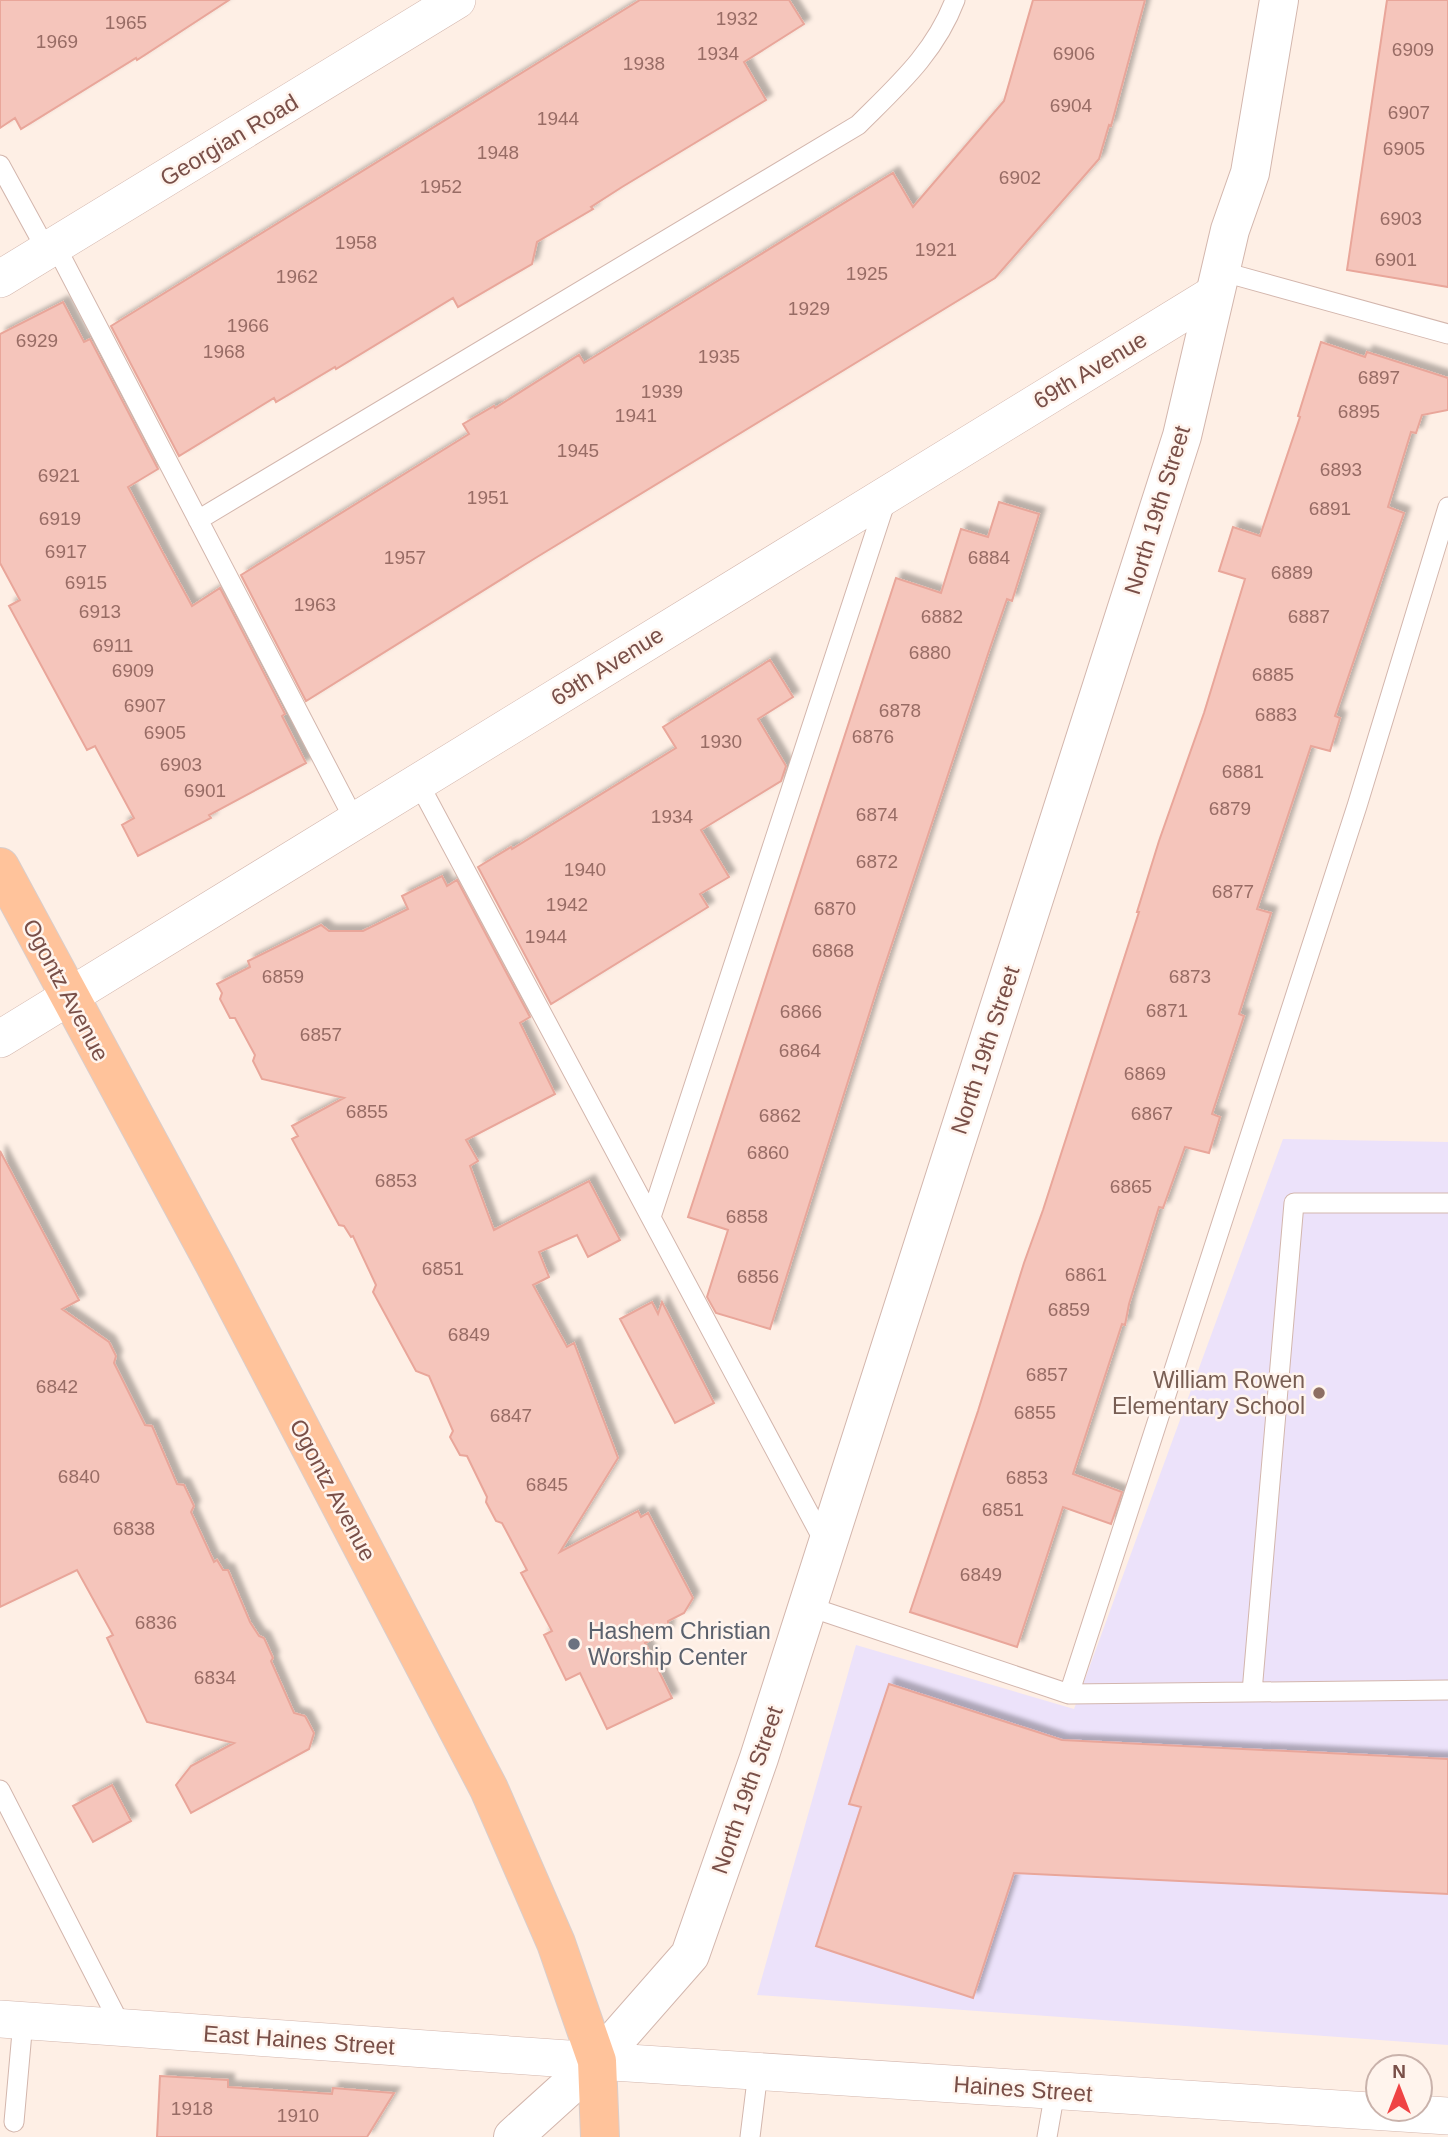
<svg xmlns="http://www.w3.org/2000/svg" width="1448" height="2137" font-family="Helvetica,sans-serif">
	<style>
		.education { fill: #ece2fa }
		.building { fill: #f5c5bb; stroke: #e9a69a; stroke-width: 2; filter: url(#shadow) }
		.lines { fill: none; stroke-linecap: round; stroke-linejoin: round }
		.service-casing { stroke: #d3b6ad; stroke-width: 21 }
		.minor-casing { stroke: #d3b6ad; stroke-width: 38 }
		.tertiary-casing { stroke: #d3b6ad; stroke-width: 40 }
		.primary-casing { stroke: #d9cecc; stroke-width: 40 }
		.service { stroke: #fff; stroke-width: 19 }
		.minor { stroke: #fff; stroke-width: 37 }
		.tertiary { stroke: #fff; stroke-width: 38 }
		.primary { stroke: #ffc39b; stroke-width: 38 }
		.education-dot { fill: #8d6e63; stroke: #fff4ed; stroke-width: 2.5 }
		.worship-dot { fill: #6b7280; stroke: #fff4ed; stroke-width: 2.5 }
		.labels { text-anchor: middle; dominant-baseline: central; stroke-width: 5; stroke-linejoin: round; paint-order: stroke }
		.number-label { font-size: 19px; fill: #986c65 }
		.street-label { font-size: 23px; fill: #794f48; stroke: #fff4ed }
		.education-label { font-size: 23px; fill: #785e54; stroke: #fff4ed; text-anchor: end }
		.worship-label { font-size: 23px; fill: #5b616d; stroke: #fff4ed; text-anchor: start }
	</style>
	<defs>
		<filter id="shadow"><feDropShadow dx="6" dy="-6" stdDeviation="2" flood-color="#0004"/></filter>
	</defs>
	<rect width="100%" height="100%" fill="#feefe5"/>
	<path class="education" d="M1283,1139L1448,1142V2045L757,1995L856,1645L1074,1709Z"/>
	<path class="building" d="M0,0H229L137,60L136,58L21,129L15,118L0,128Z
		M640,0H789L804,24L744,62L766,100L622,187L591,207L593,209L537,242L532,264L458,307L453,298L336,369L335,367L276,402L274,398L179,456L111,326Z
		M1033,0H1145L1111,126L1109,125L1099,159L995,278L537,557L306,701L241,575L469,434L463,424L494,406L495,408L579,355L584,363L893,173L913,207L1004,101Z
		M1387,0H1448V287L1347,270Z
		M63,302L84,342L90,339L158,469L128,487L163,553L192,606L220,588L285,714L282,716L306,763L209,815L211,818L138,856L122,825L134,818L95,746L87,750L9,606L20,600L0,563V334Z
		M1321,342L1365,357L1367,352L1448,378V410L1422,415L1416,433L1411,432L1388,507L1404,513L1335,716L1340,718L1330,751L1311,746L1257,909L1271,913L1239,1014L1244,1016L1212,1114L1220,1117L1209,1153L1185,1147L1163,1208L1159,1207L1129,1304L1125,1325L1122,1324L1073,1474L1122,1492L1111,1524L1063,1507L1017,1647L910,1612L978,1411L1024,1263L1043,1210L1139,912H1137L1159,841L1204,713L1245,579L1219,571L1233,527L1260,536L1300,417L1298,416Z
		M999,502L1039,514L1012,601L1007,599L989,651L878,986L770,1329L716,1313L707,1297L728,1230L688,1217L896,578L941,593L961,529L988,537Z
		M770,660L793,697L758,719L786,766L781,781L701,830L729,877L700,894L708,907L551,1004L478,867L511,847L512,849L676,748L663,727Z
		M442,876L447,886L457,880L530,1017L520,1023L555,1094L466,1140L478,1161L470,1166L494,1230L589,1181L620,1240L588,1257L577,1235L539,1252L549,1277L533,1285L567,1347L574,1343L618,1458L560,1552L638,1511L641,1517L648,1513L693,1598L684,1613L668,1621V1631L645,1643L672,1698L607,1729L580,1673L566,1680L544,1635L552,1631L521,1573L527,1570L502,1523L496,1521L486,1502L487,1497L467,1456L460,1455L450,1437L453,1431L429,1376L416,1371L379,1303L373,1292L376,1285L353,1236L351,1237L344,1226L339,1225L292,1139L298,1136L292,1126L344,1098L262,1079L253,1061L255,1055L235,1018H230L220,999L222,993L217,984L250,967L248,961L321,925L329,931H363L408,909L402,896Z
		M0,1151L79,1300L62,1309L109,1342L116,1356L114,1363L145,1425L152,1426L177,1484L184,1485L194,1506L191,1512L214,1562L217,1560L223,1570H228L250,1622L259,1636L264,1638L273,1658L271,1661L294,1713L305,1716L314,1733L309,1749L191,1813L176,1785L191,1766L234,1743L147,1722L107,1638L113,1635L77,1570L0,1607Z
		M652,1302L658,1314L662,1302L714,1403L675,1423L620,1319Z
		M889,1684L1062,1740L1448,1759V1894L1014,1873L973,1998L816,1946L861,1807L849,1804Z
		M112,1785L131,1821L93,1842L73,1806Z
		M160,2076L228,2080V2087L332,2094L333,2088L394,2093L367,2137H157Z"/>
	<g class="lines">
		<g class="service-casing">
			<path id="service" d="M0,165L47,251
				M55,245L355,821
				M1220,271L1448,334
				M198,520L858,125C897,86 935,53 955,0
				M418,782L826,1545
				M651,1217L887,497
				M807,1606L1069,1694L1448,1690
				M1252,1692L1294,1203H1448
				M1069,1694L1357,806L1448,507
				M0,1790L122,2028
				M14,2122L23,2021
				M750,2137L758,2072
				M1047,2137L1055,2091"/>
		</g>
		<g class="minor-casing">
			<path id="minor" d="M0,279L457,0
				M0,1039L1214,294
				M0,2019L597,2061L1448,2116"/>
		</g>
		<g class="tertiary-casing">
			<path id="tertiary" d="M513,2137L597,2061L690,1955L759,1758L1182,436L1230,230L1250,173L1279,0"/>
		</g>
		<g class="primary-casing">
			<path id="primary" d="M0,867L215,1265L489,1789L556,1943L597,2061L600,2137"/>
		</g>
		<use href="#service" class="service"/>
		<use href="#minor" class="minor"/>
		<use href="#tertiary" class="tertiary"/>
		<use href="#primary" class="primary"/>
	</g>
	<circle class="education-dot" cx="1319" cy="1393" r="7"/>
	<circle class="worship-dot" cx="574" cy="1644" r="7"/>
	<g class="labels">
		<g class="number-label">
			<text x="737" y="18">1932</text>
			<text x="126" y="22">1965</text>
			<text x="57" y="41">1969</text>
			<text x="1413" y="49">6909</text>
			<text x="718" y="53">1934</text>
			<text x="1074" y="53">6906</text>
			<text x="644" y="63">1938</text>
			<text x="1071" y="105">6904</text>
			<text x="1409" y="112">6907</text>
			<text x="558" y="118">1944</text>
			<text x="1404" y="148">6905</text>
			<text x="498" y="152">1948</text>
			<text x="1020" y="177">6902</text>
			<text x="441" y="186">1952</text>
			<text x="1401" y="218">6903</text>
			<text x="356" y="242">1958</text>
			<text x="936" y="249">1921</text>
			<text x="1396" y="259">6901</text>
			<text x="867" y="273">1925</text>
			<text x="297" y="276">1962</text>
			<text x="809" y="308">1929</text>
			<text x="248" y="325">1966</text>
			<text x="37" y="340">6929</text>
			<text x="224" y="351">1968</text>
			<text x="719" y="356">1935</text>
			<text x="1379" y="377">6897</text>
			<text x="662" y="391">1939</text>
			<text x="1359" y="411">6895</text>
			<text x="636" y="415">1941</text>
			<text x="578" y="450">1945</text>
			<text x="1341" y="469">6893</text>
			<text x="59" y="475">6921</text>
			<text x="488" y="497">1951</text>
			<text x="1330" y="508">6891</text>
			<text x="60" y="518">6919</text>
			<text x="66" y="551">6917</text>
			<text x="405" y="557">1957</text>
			<text x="989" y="557">6884</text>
			<text x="1292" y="572">6889</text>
			<text x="86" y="582">6915</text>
			<text x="315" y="604">1963</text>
			<text x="100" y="611">6913</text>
			<text x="942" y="616">6882</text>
			<text x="1309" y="616">6887</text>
			<text x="113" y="645">6911</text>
			<text x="930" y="652">6880</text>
			<text x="133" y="670">6909</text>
			<text x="1273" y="674">6885</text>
			<text x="145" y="705">6907</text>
			<text x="900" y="710">6878</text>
			<text x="1276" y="714">6883</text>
			<text x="165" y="732">6905</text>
			<text x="873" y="736">6876</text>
			<text x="721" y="741">1930</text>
			<text x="181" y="764">6903</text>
			<text x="1243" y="771">6881</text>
			<text x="205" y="790">6901</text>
			<text x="1230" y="808">6879</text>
			<text x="877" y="814">6874</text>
			<text x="672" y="816">1934</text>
			<text x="877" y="861">6872</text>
			<text x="585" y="869">1940</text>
			<text x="1233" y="891">6877</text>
			<text x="567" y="904">1942</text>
			<text x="835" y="908">6870</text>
			<text x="546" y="936">1944</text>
			<text x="833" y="950">6868</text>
			<text x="283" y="976">6859</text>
			<text x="1190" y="976">6873</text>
			<text x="1167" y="1010">6871</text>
			<text x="801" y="1011">6866</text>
			<text x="321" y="1034">6857</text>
			<text x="800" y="1050">6864</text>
			<text x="1145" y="1073">6869</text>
			<text x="367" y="1111">6855</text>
			<text x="1152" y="1113">6867</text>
			<text x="780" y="1115">6862</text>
			<text x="768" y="1152">6860</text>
			<text x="396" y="1180">6853</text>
			<text x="1131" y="1186">6865</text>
			<text x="747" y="1216">6858</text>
			<text x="443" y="1268">6851</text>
			<text x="1086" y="1274">6861</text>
			<text x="758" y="1276">6856</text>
			<text x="1069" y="1309">6859</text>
			<text x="469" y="1334">6849</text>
			<text x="1047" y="1374">6857</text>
			<text x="57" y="1386">6842</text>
			<text x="1035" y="1412">6855</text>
			<text x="511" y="1415">6847</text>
			<text x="79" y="1476">6840</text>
			<text x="1027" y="1477">6853</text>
			<text x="547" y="1484">6845</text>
			<text x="1003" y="1509">6851</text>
			<text x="134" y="1528">6838</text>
			<text x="981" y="1574">6849</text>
			<text x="156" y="1622">6836</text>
			<text x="215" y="1677">6834</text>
			<text x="192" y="2108">1918</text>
			<text x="298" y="2115">1910</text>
		</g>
		<g class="street-label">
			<text transform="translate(229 140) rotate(-31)">Georgian Road</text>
			<text transform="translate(1090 370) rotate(-31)">69th Avenue</text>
			<text transform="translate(1157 510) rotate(-73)">North 19th Street</text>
			<text transform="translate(607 666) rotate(-32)">69th Avenue</text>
			<text transform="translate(66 990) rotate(62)">Ogontz Avenue</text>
			<text transform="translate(985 1050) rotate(-72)">North 19th Street</text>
			<text transform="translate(333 1490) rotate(62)">Ogontz Avenue</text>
			<text transform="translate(747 1790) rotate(-71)">North 19th Street</text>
			<text transform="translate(299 2040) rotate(4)">East Haines Street</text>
			<text transform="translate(1023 2089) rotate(4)">Haines Street</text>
		</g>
		<g class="education-label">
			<text x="1305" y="1380">William Rowen<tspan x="1305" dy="26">Elementary School</tspan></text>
		</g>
		<g class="worship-label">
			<text x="588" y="1631">Hashem Christian<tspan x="588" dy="26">Worship Center</tspan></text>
		</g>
	</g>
	<g transform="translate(1399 2088)"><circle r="33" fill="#fff4ed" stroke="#c9b2ab" stroke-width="2"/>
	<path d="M0-5L12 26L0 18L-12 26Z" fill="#ef4344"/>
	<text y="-10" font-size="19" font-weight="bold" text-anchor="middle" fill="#794f48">N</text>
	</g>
</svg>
